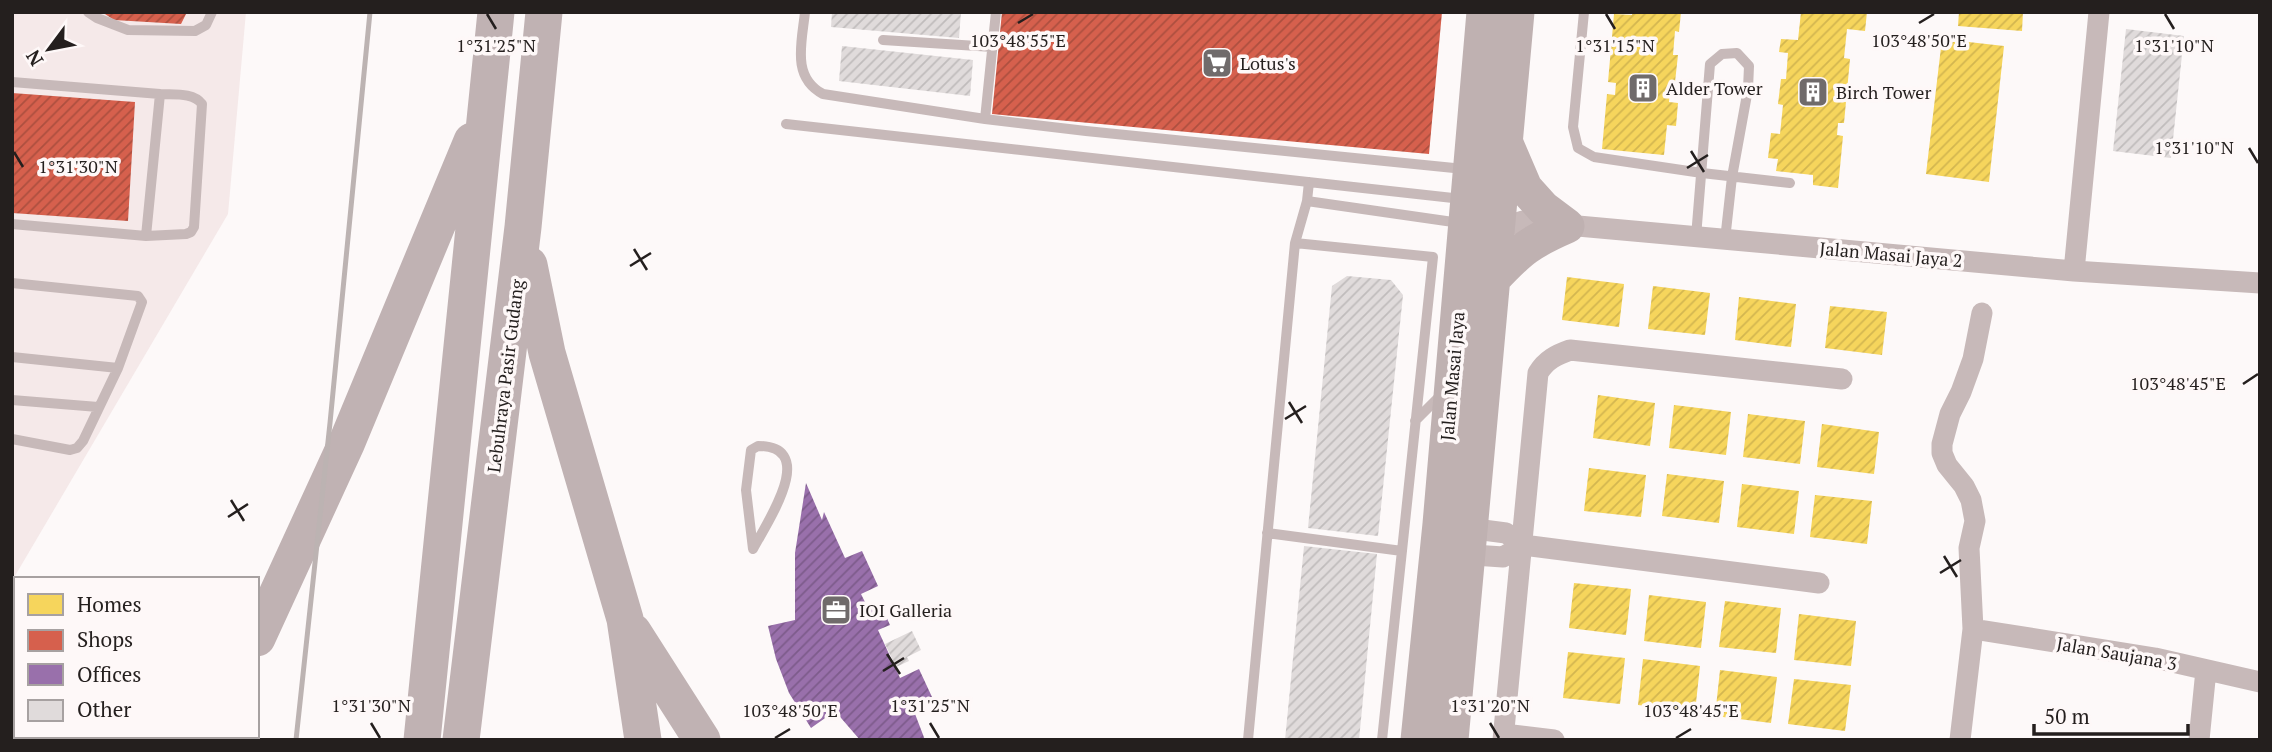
<svg xmlns="http://www.w3.org/2000/svg" width="2272" height="752" font-family="'PT Serif',serif">
	<style>
		.built { fill: #f5e9e9 }
		.homes { fill: url(#homes-hatch) }
		.shops { fill: url(#shops-hatch) }
		.offices { fill: url(#offices-hatch) }
		.building { fill: url(#building-hatch) }
		.lines { fill: none; stroke-linecap: round; stroke-linejoin: round }
		.service { stroke: #c7b9b9; stroke-width: 10 }
		.minor { stroke: #c7b9b9; stroke-width: 21 }
		.primary { stroke: #bfb1b1; stroke-width: 35 }
		.trunk { stroke: #c0b2b3; stroke-width: 37 }
		.rail { stroke: #bcb3b2; stroke-width: 5 }
		.ticks { fill: none; stroke: #241f1e; stroke-width: 2.5 }
		.labels { text-anchor: middle; dominant-baseline: central; stroke-width: 7; stroke-linejoin: round; paint-order: stroke }
		.poi-label { font-size: 18px; fill: #241f1e; stroke: #fef8f8; text-anchor: start }
		.street-label { font-size: 18px; fill: #241f1e; stroke: #fef8f8 }
		.ticks-label { font-size: 18px; text-anchor: middle; fill: #241f1e; stroke: #fef8f8; stroke-width: 7; stroke-linejoin: round; paint-order: stroke }
	</style>
	<defs>
		<pattern id="homes-hatch" width="6" height="6" patternUnits="userSpaceOnUse" patternTransform="scale(1.75)"><rect width="6" height="6" fill="#f6d55c"/><path d="M-1 1l2-2M0 6l6-6M5 7l2-2" fill="none" stroke="#d3b650"/></pattern>
		<pattern id="shops-hatch" width="6" height="6" patternUnits="userSpaceOnUse" patternTransform="scale(1.75)"><rect width="6" height="6" fill="#d6604d"/><path d="M-1 1l2-2M0 6l6-6M5 7l2-2" fill="none" stroke="#ad4f3f"/></pattern>
		<pattern id="offices-hatch" width="6" height="6" patternUnits="userSpaceOnUse" patternTransform="scale(1.75)"><rect width="6" height="6" fill="#9970ab"/><path d="M-1 1l2-2M0 6l6-6M5 7l2-2" fill="none" stroke="#7d5b8b"/></pattern>
		<pattern id="building-hatch" width="6" height="6" patternUnits="userSpaceOnUse" patternTransform="scale(1.75)"><rect width="6" height="6" fill="#e0dbdb"/><path d="M-1 1l2-2M0 6l6-6M5 7l2-2" fill="none" stroke="#c0bcbc"/></pattern>
	</defs>
	<rect width="100%" height="100%" fill="#fdf9f9"/>
	<path class="built" d="M12,12H246L228,214L12,581Z"/>
	<path class="homes" d="M1632,12H1681L1679,32L1675,31L1673,55H1678L1675,82H1671L1669,102L1678,103L1676,126L1667,125L1664,155L1602,149L1607,94L1615,95L1616,83L1608,82L1614,14L1632,15Z
		M1801,12H1867L1865,31L1847,29L1844,58L1850,59L1844,123H1838L1837,135L1843,136L1838,188L1813,185V175L1776,171L1778,159L1768,158L1771,133L1780,134L1783,105L1778,104L1781,79H1786L1788,53L1779,52L1781,39L1798,40Z
		M1959,12H2023L2022,31L1958,26Z
		M1942,39L2004,46L1989,182L1926,174Z
		M1567,277L1624,284L1619,327L1562,320Z
		M1653,286L1710,293L1705,335L1648,329Z
		M1739,297L1796,304L1791,347L1735,340Z
		M1830,306L1887,312L1882,355L1825,348Z
		M1598,395L1655,403L1650,446L1593,438Z
		M1674,405L1731,412L1726,455L1669,448Z
		M1748,414L1805,421L1800,464L1743,457Z
		M1822,424L1879,432L1874,474L1817,467Z
		M1589,468L1646,475L1641,517L1584,511Z
		M1667,474L1724,481L1719,523L1662,516Z
		M1742,484L1799,491L1794,534L1737,527Z
		M1815,495L1872,501L1867,544L1810,537Z
		M1574,583L1631,589L1626,635L1569,628Z
		M1649,595L1706,602L1701,648L1644,641Z
		M1725,601L1781,608L1776,653L1719,647Z
		M1799,614L1856,621L1851,666L1794,660Z
		M1568,652L1625,658L1620,704L1563,698Z
		M1643,659L1700,666L1695,712L1638,705Z
		M1720,670L1777,677L1771,723L1715,716Z
		M1794,679L1851,685L1845,731L1788,724Z"/>
	<path class="shops" d="M102,12H187L181,24L114,20Z
		M1002,12H1442L1429,154L992,114Z
		M12,93L135,102L128,221L12,213Z"/>
	<path class="offices" d="M806,483L822,520L824,512L845,558L862,551L878,586L861,594L867,606L874,603L880,616L885,614L890,625L878,630L900,678L919,669L932,697L912,706L925,740H860L835,711L811,728L789,693L776,659L768,626L795,620V553Z"/>
	<path class="building" d="M832,12H961L959,38L831,27Z
		M2126,29L2184,36L2171,158L2113,151Z
		M842,46L973,60L970,96L839,81Z
		M1347,276L1391,280L1403,295L1378,536L1308,528L1332,286Z
		M1304,546L1377,554L1359,740H1285Z
		M912,631L921,650L907,657L909,661L896,667L885,644Z"/>
	<g class="lines">
		<path class="service" d="M88,12L97,18L128,30L195,31L206,25L212,12
			M805,12C802,42 791,77 823,94L985,119L1086,131L1464,169
			M1584,12L1573,127L1578,148L1594,157L1702,173L1790,183
			M883,40L993,47
			M12,82L160,94L146,236L12,224
			M985,119L996,12
			M786,124L1462,199
			M1307,201L1460,223
			M146,236L186,234L191,232L194,227L202,104C193,92 173,95 160,94
			M1696,237L1710,64L1722,54L1737,53L1749,66L1748,89L1732,177L1725,240
			M1295,243L1307,201L1309,182
			M12,283L138,296L142,302L118,368L83,441L77,448L70,450L12,439
			M12,357L118,368
			M12,400L98,407
			M1415,421L1443,393
			M758,446C820,446 766,524 753,549L746,490L751,450Z
			M1267,533L1402,551
			M1248,740L1295,243L1433,257L1382,740"/>
		<path class="minor" d="M1489,228L1498,229L1523,221L2074,271L2260,283
			M2074,271L2099,12
			M1460,527L1506,533L1523,545L1819,583
			M1459,554L1503,557L1523,545
			M1973,629L2155,658L2260,682
			M1504,734L1554,740
			M1503,740L1538,373C1546,360 1556,355 1570,350L1842,379
			M1960,740L1973,629L1969,548L1975,521L1971,500L1964,486L1947,465L1942,453V444L1950,414L1961,392L1973,359L1982,313
			M2199,740L2206,670"/>
		<path class="primary" d="M1493,279C1520,250 1530,242 1567,226L1543,208L1525,188L1507,146
			M1418,740L1440,524L1484,12
			M1451,740L1517,12"/>
		<path class="trunk" d="M529,265L547,353L625,619L643,740
			M633,632L702,740
			M257,638L347,442L472,141
			M161,740L166,736
			M230,740L231,736
			M422,740L496,12
			M461,740L523,227L544,12"/>
		<path class="rail" d="M296,740L330,423L370,12"/>
	</g>
	<path class="ticks" d="M487,14L496,29M1606,14L1615,29M2165,14L2174,29M1018,23L1033,14M1919,23L1934,14M2249,148L2258,163M1691,151L1704,172M14,152L23,167M1687,168L1708,155M634,249L647,270M630,266L651,253M2243,384L2258,374M1289,402L1302,423M1285,419L1306,406M231,500L244,521M228,517L248,504M1944,556L1957,577M1940,573L1961,560M887,654L900,674M883,671L904,658M371,723L380,738M930,723L939,738M1490,723L1499,738M775,738L790,729M1676,738L1691,729"/>
	<defs>
		<g id="supermarket-square" transform="scale(1.575)"><rect x="-9" y="-9" width="18" height="18" rx="4" fill="#706b6b" stroke="#fef8f8"/><path d="M-6-5.5h2.5l.6 2H6L4.5 2H-2.5L-4.4-4H-6ZM-1.5 3.2a1.3 1.3 0 1 0 .1 0ZM3 3.2a1.3 1.3 0 1 0 .1 0Z" fill="#fff"/></g>
		<g id="building-square" transform="scale(1.575)"><rect x="-9" y="-9" width="18" height="18" rx="4" fill="#706b6b" stroke="#fef8f8"/><path d="M-4-6H4V6H1V3H-1V6H-4ZM-2.5-4.3h1.7v1.8h-1.7ZM.8-4.3h1.7v1.8H.8ZM-2.5-1h1.7V.8h-1.7ZM.8-1h1.7V.8H.8Z" fill="#fff"/></g>
		<g id="office-square" transform="scale(1.575)"><rect x="-9" y="-9" width="18" height="18" rx="4" fill="#706b6b" stroke="#fef8f8"/><path d="M-6-3h4V-5.5h4V-3h4V5H-6ZM-1-4.5V-3h2v-1.5ZM-6 0V1H6V0Z" fill="#fff"/></g>
	</defs>
	<g fill-rule="evenodd">
		<use href="#supermarket-square" x="1217" y="63"/>
		<use href="#building-square" x="1643" y="88"/>
		<use href="#building-square" x="1813" y="92"/>
		<use href="#office-square" x="836" y="610"/>
	</g>
	<g class="labels">
		<g class="poi-label">
			<text x="1240" y="63">Lotus's</text>
			<text x="1666" y="88">Alder Tower</text>
			<text x="1836" y="92">Birch Tower</text>
			<text x="859" y="610">IOI Galleria</text>
		</g>
		<g class="street-label">
			<text transform="translate(1891 254) rotate(5)">Jalan Masai Jaya 2</text>
			<text transform="translate(505 376) rotate(-83)">Lebuhraya Pasir Gudang</text>
			<text transform="translate(1452 376) rotate(-85)">Jalan Masai Jaya</text>
			<text transform="translate(2117 653) rotate(10)">Jalan Saujana 3</text>
		</g>
	</g>
	<g class="ticks-label">
		<text x="1018" y="47">103°48'55"E</text>
		<text x="1919" y="47">103°48'50"E</text>
		<text x="2174" y="52">1°31'10"N</text>
		<text x="496" y="52">1°31'25"N</text>
		<text x="1615" y="52">1°31'15"N</text>
		<text x="2194" y="154">1°31'10"N</text>
		<text x="78" y="173">1°31'30"N</text>
		<text x="2178" y="390">103°48'45"E</text>
		<text x="371" y="712">1°31'30"N</text>
		<text x="930" y="712">1°31'25"N</text>
		<text x="1490" y="712">1°31'20"N</text>
		<text x="790" y="717">103°48'50"E</text>
		<text x="1691" y="717">103°48'45"E</text>
	</g>
	<rect width="2272" height="752" fill="none" stroke="#241f1e" stroke-width="28"/>
	<rect x="14" y="577" width="245" height="161" fill="#fef8f8" stroke="#a7a1a1" stroke-width="2"/>
	<rect x="28" y="594" width="35" height="21" fill="#f6d55c" stroke="#a7a1a1" stroke-width="2"/>
	<text x="77" y="612" font-size="21" fill="#241f1e">Homes</text>
	<rect x="28" y="630" width="35" height="21" fill="#d6604d" stroke="#a7a1a1" stroke-width="2"/>
	<text x="77" y="647" font-size="21" fill="#241f1e">Shops</text>
	<rect x="28" y="664" width="35" height="21" fill="#9970ab" stroke="#a7a1a1" stroke-width="2"/>
	<text x="77" y="682" font-size="21" fill="#241f1e">Offices</text>
	<rect x="28" y="700" width="35" height="21" fill="#e0dbdb" stroke="#a7a1a1" stroke-width="2"/>
	<text x="77" y="717" font-size="21" fill="#241f1e">Other</text>
	<g transform="translate(49 49) rotate(238)" stroke="#fef8f8" stroke-width="5" paint-order="stroke">
	<path d="M0-5L12 26L0 18L-12 26Z" fill="#241f1e"/>
	<text y="-10" font-size="19" font-weight="bold" text-anchor="middle" fill="#241f1e">N</text>
	</g>
	<path d="M2034 724v10h154v-10" fill="none" stroke="#241f1e" stroke-width="3.5"/>
	<text x="2044" y="724" font-size="21" fill="#241f1e" stroke="#fef8f8" stroke-width="5" paint-order="stroke">50 m</text>
</svg>
